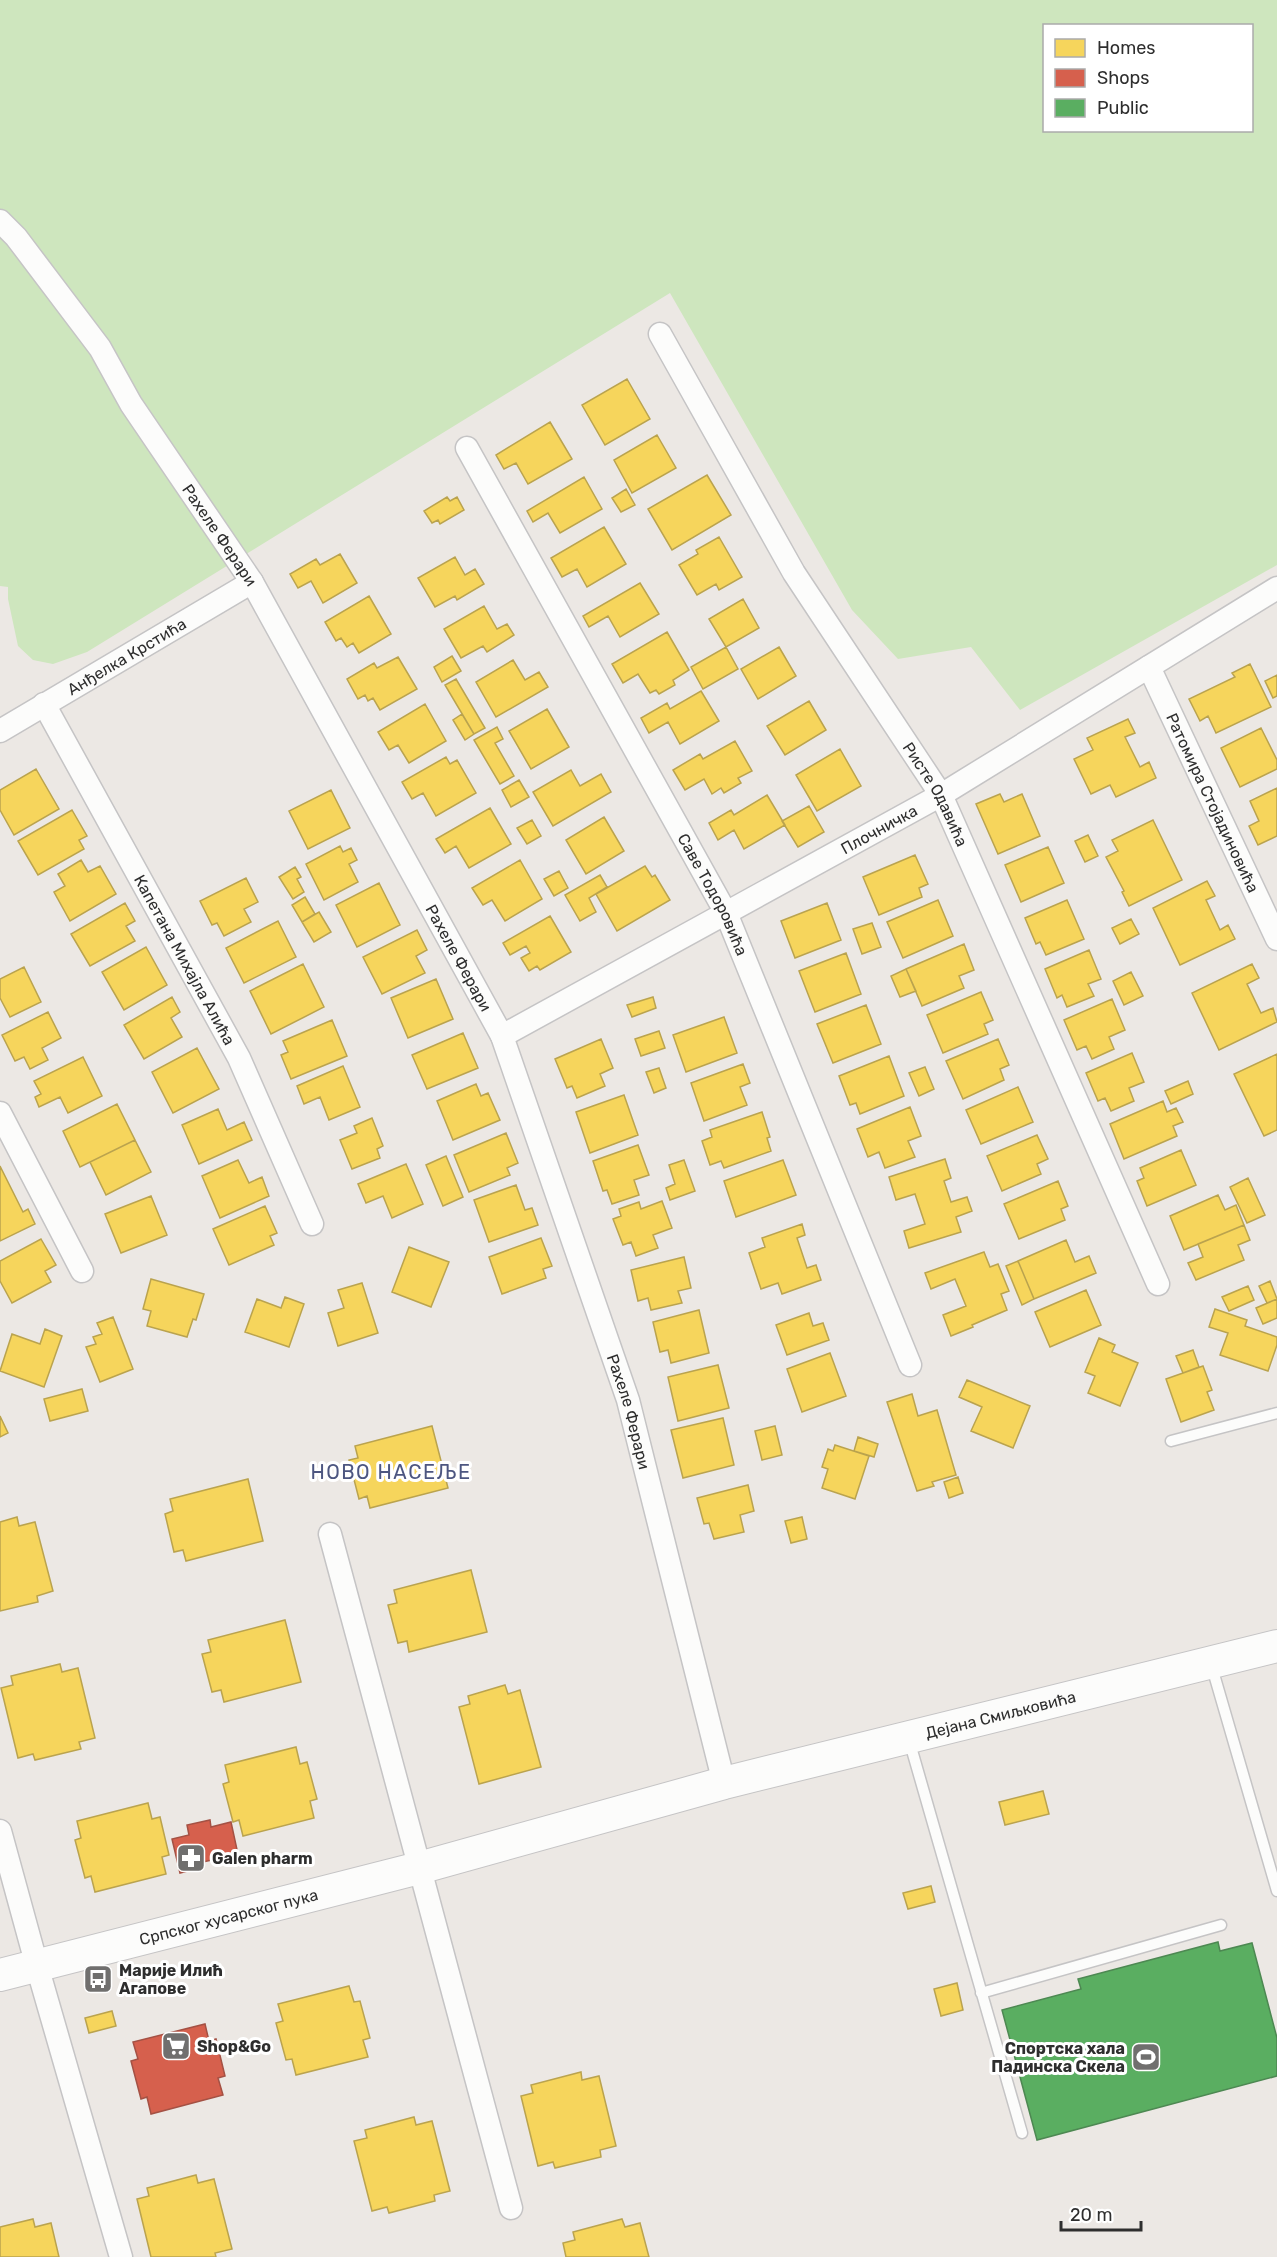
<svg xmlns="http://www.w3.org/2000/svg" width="1277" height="2257" font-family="Rubik,sans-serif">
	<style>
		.green { fill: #cee6be; fill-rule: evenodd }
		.homes { fill: #f6d55c; stroke: #baa34e; stroke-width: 1.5 }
		.shops { fill: #d6604d; stroke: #a45144; stroke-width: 1.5 }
		.public { fill: #5aae61; stroke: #4d8852; stroke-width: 1.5 }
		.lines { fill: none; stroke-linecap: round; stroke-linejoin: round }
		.lane-casing { stroke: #c5c4c5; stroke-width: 13 }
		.street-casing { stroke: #c5c4c5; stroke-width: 25 }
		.secondary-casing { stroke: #c5c4c5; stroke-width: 34 }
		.lane { stroke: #fcfcfb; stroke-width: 10 }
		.street { stroke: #fcfcfb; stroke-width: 22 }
		.secondary { stroke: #fcfcfb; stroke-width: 32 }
		.labels { text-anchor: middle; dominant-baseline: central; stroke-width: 6; stroke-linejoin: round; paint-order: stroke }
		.street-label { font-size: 16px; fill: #2e2e2e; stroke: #fff }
		.poi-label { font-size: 16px; font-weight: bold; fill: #2e2e2e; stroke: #fff; text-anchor: start }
		.quarter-label { font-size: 20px; letter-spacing: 1.5px; fill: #4d5680; stroke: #fff }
	</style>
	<rect width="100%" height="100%" fill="#ece8e4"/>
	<path class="green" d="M0,0H1277V565L1020,710L971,647L898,659L852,610L670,293L87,652L53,664L33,660L18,646L8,599V587L0,586ZM1044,26H1252V130H1044Z"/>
	<path class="homes" d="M627,379L650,419L605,445L582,405Z
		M550,422L572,459L528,484L516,463L504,469L496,455Z
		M657,435L676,468L632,493L614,460Z
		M707,475L731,515L672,550L648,509Z
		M584,477L602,509L560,533L548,513L533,522L527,511Z
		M626,489L635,505L621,512L612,498Z
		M447,497L450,501L457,497L464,510L440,524L438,520L432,523L424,511Z
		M604,527L626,564L587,587L577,569L562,577L551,558Z
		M719,537L742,577L719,590L716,584L697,595L679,565L698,554L696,550Z
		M340,554L357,583L323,603L311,581L298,588L290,574L316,559L320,565Z
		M455,557L465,575L475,569L484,584L457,600L455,596L435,607L418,578Z
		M640,583L659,614L620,637L608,616L589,627L583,616Z
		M369,596L391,634L359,653L353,643L347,647L341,638L336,641L325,622Z
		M743,599L759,628L726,647L709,619Z
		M484,606L497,629L507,624L514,635L487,652L483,646L461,658L444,629Z
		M667,632L689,670L673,680L675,685L659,694L656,690L650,693L638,674L623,683L612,664Z
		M726,647L738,669L703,689L691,667Z
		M779,647L796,676L758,699L741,669Z
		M452,656L461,671L442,682L434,667Z
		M398,657L417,689L380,710L373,698L368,701L365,695L358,699L347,679L374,663L377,668Z
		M513,660L525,680L539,672L548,687L496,717L476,682Z
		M1250,664L1271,707L1216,733L1208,716L1200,721L1189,699L1235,677L1232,673Z
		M1277,675V696L1273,698L1265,681Z
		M456,679L485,728L474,734L445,685Z
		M701,691L719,721L680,744L668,722L649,733L641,718L667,703L670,709Z
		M809,701L826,730L785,755L767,726Z
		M425,704L446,741L409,763L398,745L389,750L378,732Z
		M547,709L569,747L531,769L509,731Z
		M462,714L474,734L465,740L453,720Z
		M1128,719L1135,733L1125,737L1140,767L1149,762L1156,778L1116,797L1110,785L1091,794L1074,759L1093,750L1087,738Z
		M497,727L503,739L495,743L514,776L500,784L474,740Z
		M1261,728L1277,760V769L1240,787L1221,748Z
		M735,741L752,771L738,778L741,783L724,793L721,788L712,794L704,779L685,790L673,770L700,754L703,759Z
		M840,749L861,786L817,811L796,775Z
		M446,757L450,764L457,760L476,793L436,816L423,793L412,799L402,782Z
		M36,769L59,809L14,835L0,810V790Z
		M571,770L580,786L601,774L611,792L553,826L533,792Z
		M519,780L529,797L511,807L502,790Z
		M1277,788V836L1258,845L1249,826L1259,821L1250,801Z
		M331,790L350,828L308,849L289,811Z
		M1000,794L1004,802L1022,794L1040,836L998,854L976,804Z
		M767,795L785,825L744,849L734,830L718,840L709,823L731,810L734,815Z
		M809,806L824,832L798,847L782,821Z
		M490,808L511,844L469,868L456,846L445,853L436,839Z
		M72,810L87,836L79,840L84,849L38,875L18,841Z
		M604,817L624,851L586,874L566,840Z
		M532,820L541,836L527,844L517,828Z
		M1153,820L1182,880L1129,906L1122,892L1124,891L1106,857L1118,851L1112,840Z
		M1088,835L1098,856L1085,862L1075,841Z
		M340,846L343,852L351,848L357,860L349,864L358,882L324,900L306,864Z
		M1048,847L1064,883L1021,902L1005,865Z
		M915,855L928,884L919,888L922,897L879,915L863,877Z
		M81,860L88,872L100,866L116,894L70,921L54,892L65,886L58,874Z
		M520,860L542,899L505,921L492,900L483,905L472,888Z
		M645,866L652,877L655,875L670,900L617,931L596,894Z
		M295,867L301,877L297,879L304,892L293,899L279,877Z
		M559,871L568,888L554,896L544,879Z
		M600,875L607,887L589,898L596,912L580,921L565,895Z
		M246,878L258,902L244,909L251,922L224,936L217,923L212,925L200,901Z
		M1207,881L1215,896L1206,900L1220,930L1228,925L1235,939L1180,965L1153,908Z
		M379,883L400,925L357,947L336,905Z
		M305,897L315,914L302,922L292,905Z
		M938,900L953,936L903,958L887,922Z
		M1067,900L1084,939L1046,955L1040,942L1036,944L1025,918Z
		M125,903L135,921L126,926L135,941L90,966L71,934Z
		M827,903L841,940L795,958L781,921Z
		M319,912L331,932L314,942L302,922Z
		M550,916L571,952L540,970L537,966L529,971L521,958L530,953L526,946L510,955L503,943Z
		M1131,919L1139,934L1120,944L1112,928Z
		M278,921L296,957L244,983L226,948Z
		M872,923L881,947L862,954L853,929Z
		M417,930L427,950L416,956L425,973L382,994L363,957Z
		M964,944L974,970L959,976L964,988L922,1006L906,969Z
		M146,947L167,985L124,1010L102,972Z
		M1089,950L1101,979L1088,984L1094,996L1067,1007L1062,995L1057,998L1045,969Z
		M846,953L861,994L815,1012L799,971Z
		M303,964L324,1007L271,1034L250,991Z
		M1252,964L1259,978L1247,984L1261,1013L1273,1008L1277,1022L1219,1050L1192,993Z
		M24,967L41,1002L10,1017L0,998V979Z
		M906,969L916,991L900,997L891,976Z
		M1131,972L1143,996L1124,1005L1113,981Z
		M436,979L453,1019L408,1038L391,998Z
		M981,992L993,1020L984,1024L988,1034L943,1053L927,1015Z
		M172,997L180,1012L171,1018L182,1037L144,1059L124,1025Z
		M653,997L656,1008L632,1017L627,1005Z
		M1112,999L1125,1030L1109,1037L1114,1049L1092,1059L1086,1046L1077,1050L1064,1020Z
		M866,1005L881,1044L833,1063L817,1024Z
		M48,1012L61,1038L42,1048L48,1060L30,1069L24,1057L15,1061L2,1035Z
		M724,1017L737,1053L686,1072L673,1035Z
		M332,1020L347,1056L291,1079L281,1055L288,1052L283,1041Z
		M659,1031L665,1048L641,1056L635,1039Z
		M463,1033L478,1068L427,1089L412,1055Z
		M601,1039L613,1068L600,1074L605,1086L577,1098L572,1086L567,1088L555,1059Z
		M998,1039L1009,1065L1000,1069L1004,1080L963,1099L946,1061Z
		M197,1048L219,1089L173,1113L152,1072Z
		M1132,1053L1144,1082L1129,1088L1134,1101L1111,1111L1105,1098L1098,1101L1086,1073Z
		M1277,1054V1130L1264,1136L1234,1074Z
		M889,1056L904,1096L860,1114L856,1103L850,1105L839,1076Z
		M83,1057L102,1096L68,1113L60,1097L39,1107L35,1097L41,1094L34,1081Z
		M743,1064L750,1083L740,1087L747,1105L704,1121L691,1083Z
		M343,1066L360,1107L329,1120L320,1097L304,1104L297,1086Z
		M925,1067L934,1089L919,1096L909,1073Z
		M659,1068L666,1088L654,1093L646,1072Z
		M1188,1081L1193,1094L1171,1104L1165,1091Z
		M476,1084L481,1096L488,1093L500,1120L453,1140L437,1101Z
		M1018,1087L1033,1122L981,1144L966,1110Z
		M624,1095L638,1135L590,1153L576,1112Z
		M1163,1101L1167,1112L1176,1108L1183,1122L1173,1126L1177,1136L1124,1159L1110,1124Z
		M117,1104L135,1140L80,1167L63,1131Z
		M910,1107L921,1136L908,1141L915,1157L885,1168L879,1152L868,1157L857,1129Z
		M218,1109L227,1130L244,1122L252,1140L199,1164L182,1125Z
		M762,1112L770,1137L767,1138L771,1151L724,1168L721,1161L710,1165L702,1141L712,1137L710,1130Z
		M372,1118L383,1146L377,1149L380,1158L352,1169L340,1140L357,1133L354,1126Z
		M506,1133L518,1163L507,1168L510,1175L469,1192L454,1155Z
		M1037,1135L1048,1159L1037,1164L1041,1174L1002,1191L987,1156Z
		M135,1140L151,1172L106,1195L90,1162Z
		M638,1145L649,1175L634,1180L639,1195L612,1204L607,1190L603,1191L593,1161Z
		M1181,1150L1196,1185L1147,1206L1137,1181L1144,1178L1140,1168Z
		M446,1156L463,1197L443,1206L426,1165Z
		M945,1159L951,1178L944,1181L951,1202L967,1197L972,1211L956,1217L961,1232L909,1248L904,1231L925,1224L915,1194L896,1200L889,1177Z
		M238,1160L249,1183L262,1177L269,1196L220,1218L202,1176Z
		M684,1160L695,1191L670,1200L666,1188L675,1184L669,1165Z
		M783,1160L796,1195L736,1217L724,1181Z
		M406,1164L423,1204L392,1218L383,1196L366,1203L358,1184Z
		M0,1166L23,1212L28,1209L35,1224L0,1241Z
		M1248,1178L1265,1215L1247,1223L1230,1187Z
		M1058,1181L1068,1206L1061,1209L1065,1220L1019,1239L1004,1204Z
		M516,1185L525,1210L532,1208L538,1225L489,1242L474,1200Z
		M1218,1195L1225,1210L1236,1205L1244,1225L1184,1250L1170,1216Z
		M151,1196L167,1235L121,1253L105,1214Z
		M662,1201L672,1228L653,1235L658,1248L636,1256L631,1242L623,1245L613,1219L621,1216L619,1209L639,1202L641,1209Z
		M265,1206L277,1233L270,1236L274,1245L229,1265L213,1229Z
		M802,1224L805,1235L797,1238L807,1268L816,1265L821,1280L782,1294L778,1283L761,1289L749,1253L765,1247L762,1238Z
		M1244,1225L1250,1240L1238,1245L1244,1260L1196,1280L1188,1263L1203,1257L1198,1244Z
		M541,1238L552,1266L543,1269L546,1278L502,1294L489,1257Z
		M41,1239L56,1265L45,1271L51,1282L12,1303L0,1281V1261Z
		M1066,1240L1075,1262L1089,1256L1096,1273L1034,1299L1018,1261Z
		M409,1247L449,1262L431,1307L392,1292Z
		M984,1252L990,1267L998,1264L1009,1291L1001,1294L1007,1310L972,1325L973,1327L951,1336L943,1315L966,1306L955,1279L931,1289L925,1273Z
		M684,1257L691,1288L678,1291L682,1303L651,1310L648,1298L638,1301L631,1270Z
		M1018,1261L1034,1299L1022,1305L1006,1266Z
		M151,1279L204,1294L196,1320L193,1319L187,1337L147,1326L151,1311L143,1309Z
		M1270,1281L1277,1299L1267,1303L1259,1286Z
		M362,1283L378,1333L338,1346L328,1313L344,1308L338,1290Z
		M1248,1286L1254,1300L1229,1311L1222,1297Z
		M1086,1290L1101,1325L1050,1347L1035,1312Z
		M285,1297L304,1304L289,1347L245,1332L257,1299L281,1308Z
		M1277,1299V1318L1263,1324L1256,1308Z
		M1215,1309L1247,1320L1245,1326L1277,1337V1345L1268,1371L1220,1355L1228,1333L1209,1327Z
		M699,1310L709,1353L671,1363L668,1350L660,1352L653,1322Z
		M809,1313L813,1326L823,1323L829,1340L787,1355L776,1325Z
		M113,1317L133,1369L100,1382L86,1347L96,1344L93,1337L102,1334L97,1323Z
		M45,1329L62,1336L44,1387L0,1371L12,1334L40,1344Z
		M1099,1338L1115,1345L1112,1352L1138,1363L1120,1406L1088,1393L1095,1376L1085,1372Z
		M1193,1350L1199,1367L1183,1373L1176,1356Z
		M830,1353L846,1396L802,1412L787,1369Z
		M718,1365L729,1408L678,1421L668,1377Z
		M1203,1366L1212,1390L1207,1392L1214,1410L1181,1422L1166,1379Z
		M967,1380L1030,1406L1013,1448L971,1431L982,1407L959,1397Z
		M82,1389L88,1411L50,1421L44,1399Z
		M912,1394L918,1416L937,1410L956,1475L932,1482L934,1486L917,1491L887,1402Z
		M0,1416L8,1433L0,1437Z
		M723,1418L734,1465L683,1478L671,1430Z
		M432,1426L448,1488L370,1508L367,1496L359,1499L349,1460L358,1458L355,1446Z
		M775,1426L782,1455L762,1460L755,1431Z
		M858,1437L878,1444L874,1457L854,1451Z
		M835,1445L869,1456L855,1499L822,1488L828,1469L822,1467L828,1449L833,1451Z
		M958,1477L963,1493L949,1498L944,1482Z
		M248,1479L263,1541L186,1561L183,1550L174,1552L165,1514L173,1511L170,1499Z
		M748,1485L754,1511L740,1515L744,1532L714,1539L709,1523L704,1524L697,1498Z
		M17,1517L19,1526L35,1522L53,1591L37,1596L38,1602L0,1611V1522Z
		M802,1517L807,1539L791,1543L785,1521Z
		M471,1570L487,1632L409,1652L407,1641L398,1643L388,1605L397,1603L394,1590Z
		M285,1620L301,1682L224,1702L221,1690L212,1692L202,1654L211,1652L208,1640Z
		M60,1664L62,1672L78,1668L95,1738L79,1742L81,1749L35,1760L33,1754L18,1758L1,1688L13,1685L11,1676Z
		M505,1685L508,1694L520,1690L541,1767L479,1784L459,1707L470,1704L468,1696Z
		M296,1747L300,1764L307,1762L317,1799L310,1801L314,1818L243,1836L239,1820L233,1822L223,1784L229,1782L225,1765Z
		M1043,1791L1049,1814L1005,1825L999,1802Z
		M148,1803L152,1819L160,1817L169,1855L162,1857L166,1874L95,1892L91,1876L85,1878L75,1840L81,1838L77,1821Z
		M931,1886L935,1902L908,1909L903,1893Z
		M957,1983L963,2010L941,2016L934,1989Z
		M349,1986L354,2002L360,2001L370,2038L363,2040L368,2057L296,2075L292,2059L286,2060L276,2023L283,2021L278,2004Z
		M112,2011L116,2026L89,2033L85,2018Z
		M581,2072L582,2080L599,2076L616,2146L600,2150L601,2157L555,2168L553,2162L538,2166L521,2096L533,2093L531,2085Z
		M414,2117L416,2125L432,2121L450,2191L434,2195L435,2201L389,2213L387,2207L372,2211L354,2141L367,2138L365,2130Z
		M196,2175L198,2183L214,2179L232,2249L215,2253L216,2257H151L137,2199L149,2196L147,2188Z
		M33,2219L35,2227L51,2223L59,2257H0V2227Z
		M622,2219L625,2227L640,2223L649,2257H566L563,2243L575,2240L573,2232Z"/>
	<path class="shops" d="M210,1820L211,1827L231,1822L239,1859L222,1863L221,1858L198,1863L199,1868L180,1873L172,1839L189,1835L187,1825Z
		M205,2024L209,2041L216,2039L225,2076L218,2078L223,2095L151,2114L147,2097L141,2099L131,2061L138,2059L133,2042Z"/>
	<path class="public" d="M1218,1942L1220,1951L1252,1943L1277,2038V2076L1037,2140L1002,2010L1081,1989L1078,1979Z"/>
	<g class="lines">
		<g class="lane-casing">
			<path id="lane" d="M1171,1441L1277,1413
				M1211,1664L1277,1891
				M909,1740L1022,2133
				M981,1993L1221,1925"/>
		</g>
		<g class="street-casing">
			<g id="street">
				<path id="s1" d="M0,221L16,237L100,348L131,404L252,582L502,1036L628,1400L724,1783"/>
				<path id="s2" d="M660,334L794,573L941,795L1158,1284"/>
				<path id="s3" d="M467,448L726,913L910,1365"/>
				<path id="s4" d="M1149,667L1277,939"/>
				<path id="s5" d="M44,704L239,1058L312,1224"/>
				<path id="s6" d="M0,731L252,582"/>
				<path id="s7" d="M502,1036L941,795L1277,588"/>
				<path d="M0,1113L82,1271"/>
				<path d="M330,1534L511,2208"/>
				<path d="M0,1831L37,1966L121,2257"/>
			</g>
		</g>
		<g class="secondary-casing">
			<g id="secondary">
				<path id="s8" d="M0,1975L419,1868L724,1783L1277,1646"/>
			</g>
		</g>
		<use href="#lane" class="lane"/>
		<use href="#street" class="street"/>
		<use href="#secondary" class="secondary"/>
	</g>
	<defs>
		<g id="pharmacy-square" transform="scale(1.5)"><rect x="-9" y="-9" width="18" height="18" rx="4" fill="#706f6e" stroke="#fff"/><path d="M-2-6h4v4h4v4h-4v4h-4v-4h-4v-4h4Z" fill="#fff"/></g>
		<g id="bus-square" transform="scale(1.5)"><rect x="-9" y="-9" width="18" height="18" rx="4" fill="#706f6e" stroke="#fff"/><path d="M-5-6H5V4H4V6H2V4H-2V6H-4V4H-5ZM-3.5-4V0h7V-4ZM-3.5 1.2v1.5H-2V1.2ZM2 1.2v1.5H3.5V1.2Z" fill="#fff"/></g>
		<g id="supermarket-square" transform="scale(1.5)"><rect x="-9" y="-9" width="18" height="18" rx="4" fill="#706f6e" stroke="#fff"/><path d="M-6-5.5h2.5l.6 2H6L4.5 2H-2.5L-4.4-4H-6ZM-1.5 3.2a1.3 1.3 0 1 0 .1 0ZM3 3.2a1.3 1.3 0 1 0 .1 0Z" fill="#fff"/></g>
		<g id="stadium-square" transform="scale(1.5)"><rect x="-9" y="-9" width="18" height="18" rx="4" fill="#706f6e" stroke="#fff"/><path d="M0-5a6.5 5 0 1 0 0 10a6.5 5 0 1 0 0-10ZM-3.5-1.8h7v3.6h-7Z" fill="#fff"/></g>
	</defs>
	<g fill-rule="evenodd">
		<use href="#pharmacy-square" x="191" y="1858"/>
		<use href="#bus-square" x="98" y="1979"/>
		<use href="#supermarket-square" x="176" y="2046"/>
		<use href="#stadium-square" x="1146" y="2057"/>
	</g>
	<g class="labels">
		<g class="street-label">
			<text stroke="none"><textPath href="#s1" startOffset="384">Рахеле Ферари</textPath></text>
			<text stroke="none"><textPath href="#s6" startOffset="147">Анђелка Крстића</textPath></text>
			<text stroke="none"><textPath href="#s2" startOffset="537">Ристе Одавића</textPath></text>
			<text stroke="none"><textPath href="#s4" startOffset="150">Ратомира Стојадиновића</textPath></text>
			<text stroke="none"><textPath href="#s7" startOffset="430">Плочничка</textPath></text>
			<text stroke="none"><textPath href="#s3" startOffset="510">Саве Тодоровића</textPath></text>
			<text stroke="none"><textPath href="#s1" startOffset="870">Рахеле Ферари</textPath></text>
			<text stroke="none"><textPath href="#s5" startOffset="292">Капетана Михајла Алића</textPath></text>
			<text stroke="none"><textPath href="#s1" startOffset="1356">Рахеле Ферари</textPath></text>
			<text stroke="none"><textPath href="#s8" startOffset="1034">Дејана Смиљковића</textPath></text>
			<text stroke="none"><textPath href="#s8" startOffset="236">Српског хусарског пука</textPath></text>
		</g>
		<g class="poi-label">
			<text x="212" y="1858">Galen pharm</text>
			<text x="119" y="1970">Марије Илић<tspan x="119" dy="18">Агапове</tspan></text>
			<text x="197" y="2046">Shop&amp;Go</text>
			<text x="1125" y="2048" text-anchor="end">Спортска хала<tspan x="1125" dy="18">Падинска Скела</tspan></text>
		</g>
		<g class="quarter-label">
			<text x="391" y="1472">НОВО НАСЕЉЕ</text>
		</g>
	</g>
	<rect x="1043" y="24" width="210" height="108" fill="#ffffff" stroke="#ababab" stroke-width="1.5"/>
	<rect x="1055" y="39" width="30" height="18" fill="#f6d55c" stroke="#ababab" stroke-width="1.5"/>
	<text x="1097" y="54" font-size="18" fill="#2e2e2e">Homes</text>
	<rect x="1055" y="69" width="30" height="18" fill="#d6604d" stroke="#ababab" stroke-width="1.5"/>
	<text x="1097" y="84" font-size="18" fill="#2e2e2e">Shops</text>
	<rect x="1055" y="99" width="30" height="18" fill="#5aae61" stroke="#ababab" stroke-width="1.5"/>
	<text x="1097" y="114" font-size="18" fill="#2e2e2e">Public</text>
	<path d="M1061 2221v9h80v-9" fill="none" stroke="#2e2e2e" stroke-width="3"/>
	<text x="1070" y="2221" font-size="18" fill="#2e2e2e" stroke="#ffffff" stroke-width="4.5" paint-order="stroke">20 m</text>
</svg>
